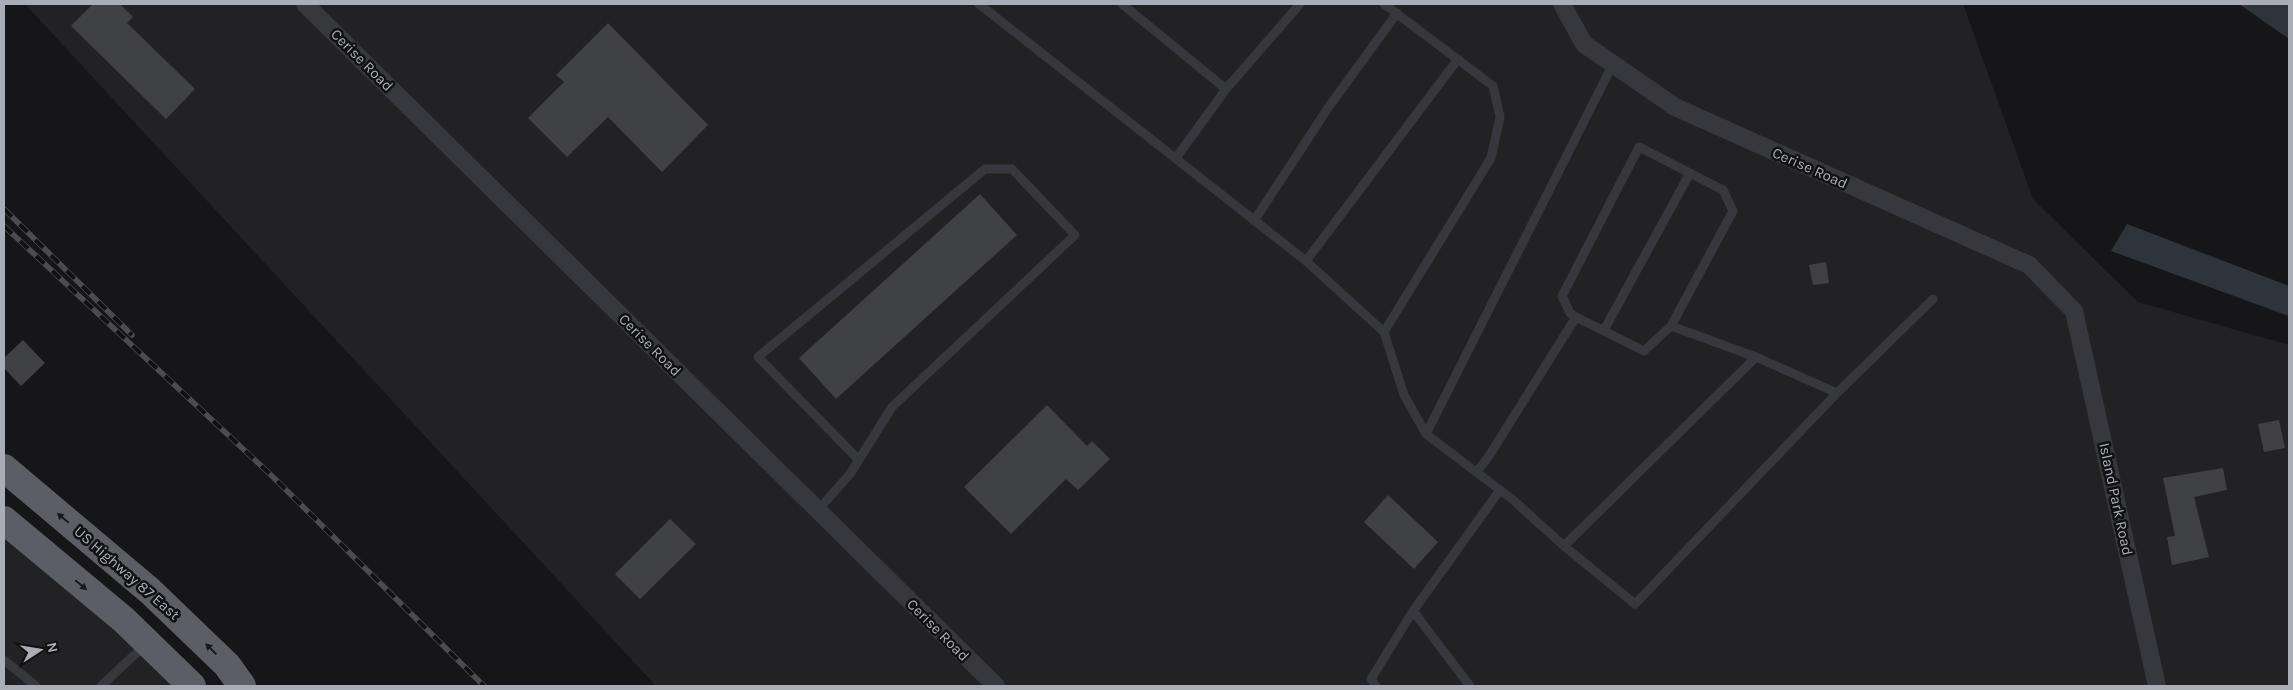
<svg xmlns="http://www.w3.org/2000/svg" width="2293" height="690" font-family="Karla,sans-serif">
	<style>
		.built { fill: #222225 }
		.water { fill: #2c353c }
		.building { fill: #404145 }
		.lines { fill: none; stroke-linecap: round; stroke-linejoin: round }
		.service { stroke: #37383d; stroke-width: 9 }
		.minor { stroke: #37383d; stroke-width: 18 }
		.trunk { stroke: #5b5e65; stroke-width: 28 }
		.rail-casing { stroke: #4a4c52; stroke-width: 5.5 }
		.rail { stroke: #111113; stroke-width: 4; stroke-dasharray: 11; stroke-linecap: butt }
		.oneway { fill: #18191b }
		.labels { text-anchor: middle; dominant-baseline: central; stroke-width: 5; stroke-linejoin: round; paint-order: stroke }
		.street-label { font-size: 15px; fill: #a8adb8; stroke: #111113 }
	</style>
	<rect width="100%" height="100%" fill="#161618"/>
	<path class="built" d="M25,4H1963L2033,199L2138,302L2289,345V686H656Z
		M4,520L183,686H4Z"/>
	<path class="water" d="M2239,4H2289V39Z
		M2127,224L2289,286V316L2111,251Z"/>
	<path class="building" d="M93,4H120L133,17L127,23L195,89L166,119L71,26Z
		M608,23L708,125L662,172L608,117L567,157L528,118L564,82L556,75Z
		M980,194L1017,235L836,399L799,358Z
		M1826,262L1829,283L1813,285L1809,265Z
		M23,340L45,363L21,386L4,368V358Z
		M1047,405L1087,446L1092,441L1110,459L1078,490L1066,479L1011,534L964,487Z
		M2279,420L2285,448L2264,452L2258,424Z
		M2223,468L2227,490L2194,497L2209,557L2172,565L2167,537L2175,536L2163,478Z
		M1388,495L1438,542L1414,569L1364,522Z
		M670,519L696,544L640,599L615,574Z"/>
	<g class="lines">
		<path class="service" d="M979,4L1306,261L1384,332L1404,395L1426,434
			M1122,4L1226,89L1300,4
			M1384,4L1493,86L1500,117L1491,158L1384,332
			M1613,64L1426,434L1512,499L1564,546L1635,604L1837,393L1933,299
			M1176,158L1226,89
			M1254,221L1328,108L1397,13
			M1306,261L1458,59
			M1671,326L1644,351L1576,317L1570,313L1562,296L1639,147L1723,190L1733,211L1671,326L1756,357L1837,393
			M1604,330L1690,173
			M1477,472L1489,456L1576,317
			M818,510L850,474L892,407L1075,235L1012,169H985L758,357L858,459
			M1564,546L1756,357
			M1413,611L1470,686
			M4,660L36,686
			M101,686L145,645
			M1376,686L1371,679L1413,611L1500,490"/>
		<path class="minor" d="M305,4L996,686
			M1562,4L1584,44L1675,107L2029,265L2074,311L2157,686"/>
		<path class="trunk" d="M4,468L150,591L227,665L242,686
			M4,520L124,620L192,686"/>
		<g class="rail-casing">
			<path id="rail" d="M4,209L132,335
				M4,226L271,475L484,686"/>
		</g>
		<use href="#rail" class="rail"/>
	</g>
	<defs><path id="oneway-solid" d="M-6-.8H1V-3.2L6.5 0L1 3.2V.8H-6Z" transform="scale(1.25)"/></defs>
	<g class="oneway">
		<use href="#oneway-solid" transform="translate(63 518) rotate(-140)"/>
		<use href="#oneway-solid" transform="translate(81 585) rotate(40)"/>
		<use href="#oneway-solid" transform="translate(211 649) rotate(-136)"/>
	</g>
	<g class="labels">
		<g class="street-label">
			<text transform="translate(362 60) rotate(45)">Cerise Road</text>
			<text transform="translate(1810 168) rotate(24)">Cerise Road</text>
			<text transform="translate(650 345) rotate(45)">Cerise Road</text>
			<text transform="translate(2116 499) rotate(78)">Island Park Road</text>
			<text transform="translate(127 573) rotate(41)">US Highway 87 East</text>
			<text transform="translate(938 630) rotate(45)">Cerise Road</text>
		</g>
	</g>
	<rect width="2293" height="690" fill="none" stroke="#a8adb8" stroke-width="10"/>
	<g transform="translate(40 650) rotate(78)" stroke="#111113" stroke-width="4" paint-order="stroke">
	<path d="M0-4L9 19L0 12L-9 19Z" fill="#a8adb8"/>
	<text y="-8" font-size="14" font-weight="bold" text-anchor="middle" fill="#a8adb8">N</text>
	</g>
</svg>
